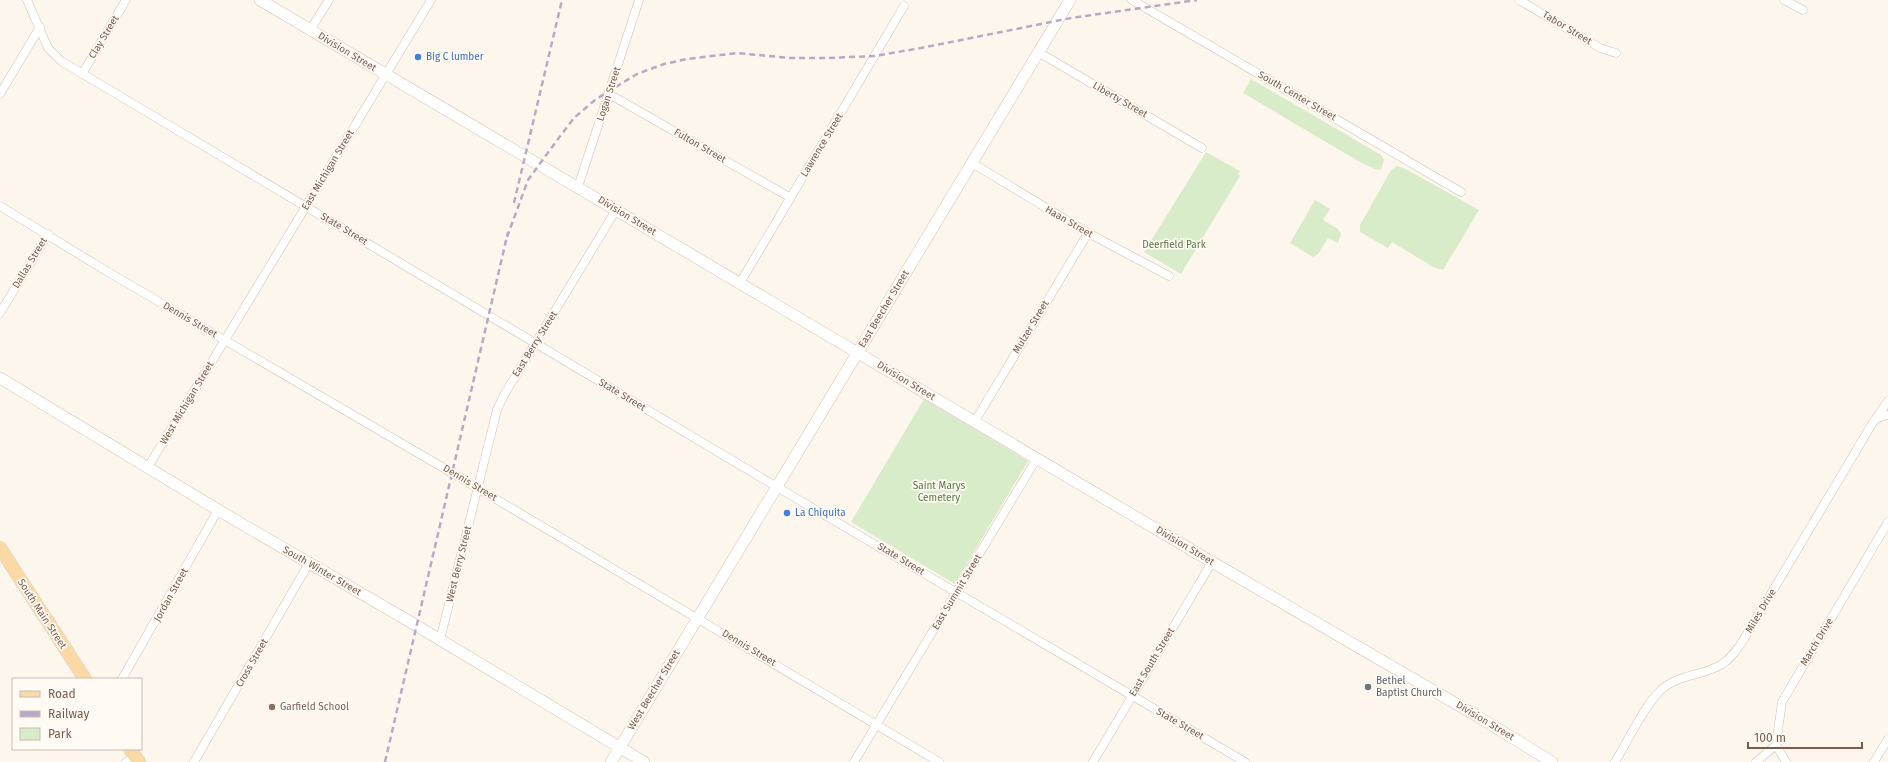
<svg xmlns="http://www.w3.org/2000/svg" width="1888" height="762" font-family="'Fira Sans',sans-serif">
	<style>
		.green { fill: #d8ecc9 }
		.lines { fill: none; stroke-linecap: round; stroke-linejoin: round }
		.street-casing { stroke: #d1beb0; stroke-width: 9 }
		.secondary-casing { stroke: #d6c0b0; stroke-width: 12 }
		.primary-casing { stroke: #dad1cd; stroke-width: 14 }
		.street { stroke: #fff; stroke-width: 8 }
		.secondary { stroke: #fff; stroke-width: 11 }
		.primary { stroke: #fbd9a5; stroke-width: 13 }
		.rail { stroke: #b9a8c9; stroke-width: 2.5; stroke-dasharray: 6 4; stroke-linecap: butt }
		.shop-dot { fill: #3f7fe0; stroke: #fffaf3; stroke-width: 1.5 }
		.worship-dot { fill: #6b7280; stroke: #fffaf3; stroke-width: 1.5 }
		.education-dot { fill: #8d6e63; stroke: #fffaf3; stroke-width: 1.5 }
		.labels { text-anchor: middle; dominant-baseline: central; stroke-width: 3.5; stroke-linejoin: round; paint-order: stroke }
		.street-label { font-size: 10px; fill: #7a5c4d; stroke: #fffaf3 }
		.shop-label { font-size: 10px; fill: #366cbe; stroke: #fffaf3; text-anchor: start }
		.park-label { font-size: 10px; fill: #537a41; stroke: #fffaf3 }
		.worship-label { font-size: 10px; fill: #5b616d; stroke: #fffaf3; text-anchor: start }
		.education-label { font-size: 10px; fill: #785e54; stroke: #fffaf3; text-anchor: start }
	</style>
	<rect width="100%" height="100%" fill="#fdf6ec"/>
	<path class="green" d="M1251,79L1381,155L1384,160L1381,169L1377,170L1360,162L1243,93Z
		M1206,152L1240,171L1238,174L1240,176L1181,274L1144,252Z
		M1397,166L1404,168L1479,210L1443,270L1433,267L1392,242L1388,248L1360,232V225L1391,170Z
		M1315,200L1330,209L1323,220L1338,229L1341,234L1338,243L1328,238L1318,254L1313,257L1290,243Z
		M924,399L1028,461L955,584L851,522Z"/>
	<g class="lines">
		<g class="street-casing">
			<path id="street" d="M27,0L48,48L61,61L777,487L1245,762
				M1132,0L1461,192
				M1519,0L1600,48L1616,53
				M1784,0L1803,10
				M310,30L329,0
				M1038,52L1202,148
				M82,74L126,0
				M0,94L40,27
				M609,94L791,198
				M972,163L1088,233L1169,276
				M578,187L639,0
				M0,206L108,272L442,467L939,762
				M740,283L904,6
				M0,313L48,234
				M1875,420L1883,416L1888,415
				M975,421L1088,233
				M148,467L431,0
				M440,640L497,410L504,395L616,210
				M122,679L218,510
				M1776,745L1786,762
				M126,762L135,756
				M194,762L309,563
				M854,762L1037,458
				M1093,762L1212,562
				M1615,762C1628,741 1644,706 1661,690C1678,674 1704,676 1722,664C1732,658 1738,648 1744,639L1872,424L1888,401
				M1756,762L1776,745L1782,702L1888,522
				M1874,762L1888,739"/>
		</g>
		<g class="secondary-casing">
			<path id="secondary" d="M260,0L1212,562L1477,716L1552,762
				M0,378L218,510L407,620L644,762
				M611,762L1070,0"/>
		</g>
		<g class="primary-casing">
			<path id="primary" d="M0,548L85,679
				M130,749L139,762"/>
		</g>
		<use href="#street" class="street"/>
		<use href="#secondary" class="secondary"/>
		<use href="#primary" class="primary"/>
		<path class="rail" d="M514,203L562,0
			M507,237L528,180L555,143L574,118L595,100L609,91L637,74L664,64L687,59L737,53L790,58H827L875,56L921,48L1071,18L1197,0
			M385,762L508,232"/>
	</g>
	<g class="shop-dot">
		<circle cx="418" cy="57" r="4"/>
		<circle cx="787" cy="513" r="4"/>
	</g>
	<circle class="worship-dot" cx="1368" cy="687" r="4"/>
	<circle class="education-dot" cx="272" cy="707" r="4"/>
	<g class="labels">
		<g class="street-label">
			<text transform="translate(1567 28) rotate(31)">Tabor Street</text>
			<text transform="translate(104 37) rotate(-59)">Clay Street</text>
			<text transform="translate(347 52) rotate(31)">Division Street</text>
			<text transform="translate(609 94) rotate(-72)">Logan Street</text>
			<text transform="translate(1297 96) rotate(30)">South Center Street</text>
			<text transform="translate(1120 100) rotate(30)">Liberty Street</text>
			<text transform="translate(822 145) rotate(-59)">Lawrence Street</text>
			<text transform="translate(700 146) rotate(30)">Fulton Street</text>
			<text transform="translate(328 170) rotate(-59)">East Michigan Street</text>
			<text transform="translate(627 216) rotate(31)">Division Street</text>
			<text transform="translate(1069 222) rotate(30)">Haan Street</text>
			<text transform="translate(344 229) rotate(31)">State Street</text>
			<text transform="translate(30 263) rotate(-59)">Dallas Street</text>
			<text transform="translate(884 309) rotate(-59)">East Beecher Street</text>
			<text transform="translate(190 320) rotate(30)">Dennis Street</text>
			<text transform="translate(1031 327) rotate(-59)">Mulzer Street</text>
			<text transform="translate(535 344) rotate(-58)">East Berry Street</text>
			<text transform="translate(906 381) rotate(31)">Division Street</text>
			<text transform="translate(622 395) rotate(31)">State Street</text>
			<text transform="translate(187 403) rotate(-59)">West Michigan Street</text>
			<text transform="translate(470 483) rotate(31)">Dennis Street</text>
			<text transform="translate(1185 546) rotate(31)">Division Street</text>
			<text transform="translate(901 559) rotate(31)">State Street</text>
			<text transform="translate(459 564) rotate(-76)">West Berry Street</text>
			<text transform="translate(322 571) rotate(30)">South Winter Street</text>
			<text transform="translate(957 592) rotate(-59)">East Summit Street</text>
			<text transform="translate(171 595) rotate(-61)">Jordan Street</text>
			<text transform="translate(1761 611) rotate(-59)">Miles Drive</text>
			<text transform="translate(42 614) rotate(57)">South Main Street</text>
			<text transform="translate(1817 642) rotate(-59)">March Drive</text>
			<text transform="translate(749 648) rotate(31)">Dennis Street</text>
			<text transform="translate(1152 662) rotate(-59)">East South Street</text>
			<text transform="translate(252 663) rotate(-60)">Cross Street</text>
			<text transform="translate(654 690) rotate(-59)">West Beecher Street</text>
			<text transform="translate(1485 721) rotate(31)">Division Street</text>
			<text transform="translate(1180 724) rotate(30)">State Street</text>
		</g>
		<g class="shop-label">
			<text x="426" y="57">Big C lumber</text>
			<text x="795" y="513">La Chiquita</text>
		</g>
		<g class="park-label">
			<text x="1174" y="245">Deerfield Park</text>
			<text x="939" y="486">Saint Marys<tspan x="939" dy="12">Cemetery</tspan></text>
		</g>
		<g class="worship-label">
			<text x="1376" y="681">Bethel<tspan x="1376" dy="12">Baptist Church</tspan></text>
		</g>
		<g class="education-label">
			<text x="280" y="707">Garfield School</text>
		</g>
	</g>
	<rect x="12" y="678" width="130" height="72" fill="#fffaf3" stroke="#cabbb1"/>
	<rect x="20" y="691" width="20" height="6" fill="#fbd9a5" stroke="#cabbb1"/>
	<text x="48" y="698" font-size="12" fill="#7a5c4d">Road</text>
	<rect x="20" y="711" width="20" height="6" fill="#b9a8c9" stroke="#cabbb1"/>
	<text x="48" y="718" font-size="12" fill="#7a5c4d">Railway</text>
	<rect x="20" y="728" width="20" height="12" fill="#d8ecc9" stroke="#cabbb1"/>
	<text x="48" y="738" font-size="12" fill="#7a5c4d">Park</text>
	<path d="M1748 742v6h114v-6" fill="none" stroke="#7a5c4d" stroke-width="2"/>
	<text x="1754" y="742" font-size="12" fill="#7a5c4d" stroke="#fffaf3" stroke-width="3" paint-order="stroke">100 m</text>
</svg>
